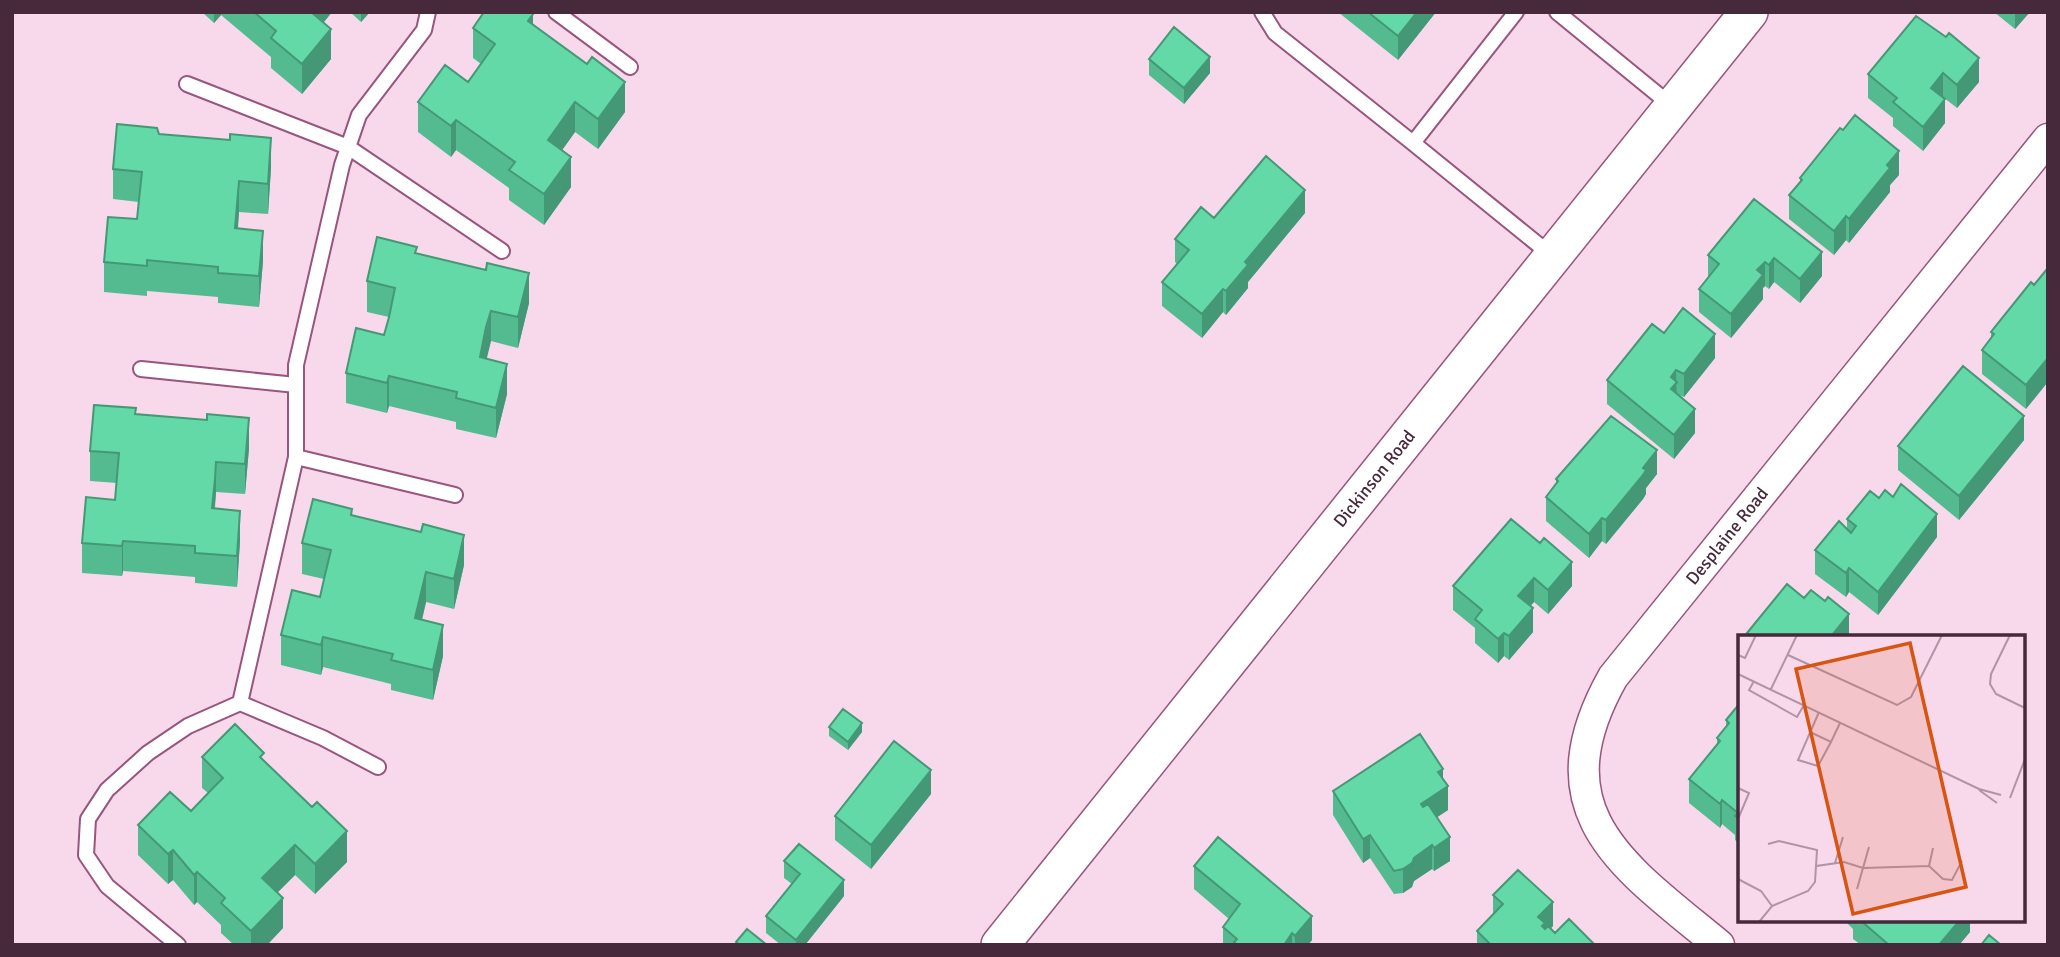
<svg xmlns="http://www.w3.org/2000/svg" width="2060" height="957" font-family="Signika,sans-serif">
	<style>
		.lines { fill: none; stroke-linecap: round; stroke-linejoin: round }
		.service-casing { stroke: #98557e; stroke-width: 18 }
		.minor-casing { stroke: #98557e; stroke-width: 33 }
		.tertiary-casing { stroke: #98557e; stroke-width: 40 }
		.service { stroke: #fff; stroke-width: 14 }
		.minor { stroke: #fff; stroke-width: 30 }
		.tertiary { stroke: #fff; stroke-width: 37 }
		.wall { fill: #54bb90 }
		.shaded-wall { fill: #459875 }
		.building { fill: #62d9a7; stroke: #459875; stroke-width: 2 }
		.labels { text-anchor: middle; dominant-baseline: central; stroke-width: 5; stroke-linejoin: round; paint-order: stroke }
		.street-label { font-size: 18px; fill: #46293b; stroke: #fff }
		.inset-road { fill: none; stroke: #b193a5; stroke-width: 2 }
		.view { fill: #d85411; fill-opacity: 0.15; stroke: #d85411; stroke-width: 3.5 }
		.inset-edge { fill: none; stroke: #46293b; stroke-width: 3.5 }
	</style>
	<rect width="100%" height="100%" fill="#f8d9eb"/>
	<g class="lines">
		<g class="service-casing">
			<path id="service" d="M556,12L630,67
				M1262,12L1275,33L1413,143
				M1516,12L1413,143L1551,255
				M1557,12L1672,106
				M187,84L348,147L502,251
				M141,369L296,385
				M296,457L455,495
				M240,703L296,457V365L342,165L359,115L424,30L428,12
				M178,945L107,886L86,855L88,819L107,790L148,753L188,726L240,703L323,738L378,767"/>
		</g>
		<g class="minor-casing">
			<g id="minor">
				<path id="s1" d="M1719,945C1622,865 1537,812 1613,677L2048,139"/>
			</g>
		</g>
		<g class="tertiary-casing">
			<g id="tertiary">
				<path id="s2" d="M1000,945L1749,12"/>
			</g>
		</g>
		<use href="#service" class="service"/>
		<use href="#minor" class="minor"/>
		<use href="#tertiary" class="tertiary"/>
	</g>
	<path class="wall" d="M202,12H332L324,22L331,59L302,94L271,68V57L221,15L214,23Z
		M350,12H370L361,22Z
		M1338,12H1436L1398,60Z
		M1994,12H2030L2015,29Z
		M1916,16L1979,82L1957,108L1943,97L1945,123L1923,151L1893,126V118L1868,98V74Z
		M533,25L625,112L598,149L575,132L562,150L571,187L544,225L509,200V188L456,150L451,157L418,132V102L468,82L481,64L473,58V28Z
		M1149,59L1210,73L1184,104L1149,75Z
		M159,134L271,168L268,214L239,212L238,229L263,261L259,307L218,303V297L147,291V296L104,292V262L137,219L139,202L113,199V169Z
		M1899,175L1890,185V192L1849,243L1846,240L1834,255L1789,219V195L1800,182V178Z
		M1754,199L1822,276L1800,303L1774,282L1769,289L1765,286L1763,288V299L1731,338L1699,312V289L1708,277V255Z
		M1305,213L1248,282V288L1226,315L1223,312L1202,338L1162,306V282L1177,264L1175,262V239L1214,218Z
		M417,253L529,303L518,348L491,341L486,358L507,394L496,438L456,429V422L389,406L387,413L346,403V373L384,335L389,317L367,312V281Z
		M2031,282L2026,409L1982,374V350L1991,338V332Z
		M1664,333L1715,358L1684,397L1678,395L1695,433L1674,459L1607,404V380Z
		M136,414L249,448L245,494L216,492L215,508L240,541L237,587L195,583V577L123,571L122,576L82,573V543L115,500L117,483L90,481V451Z
		M2024,440L1959,520L1898,470V446Z
		M1657,474L1646,488V494L1643,499L1606,544L1602,541L1589,558L1546,521V497L1556,484V479Z
		M1879,498L1937,537L1878,615L1849,592L1846,597L1815,574V550L1847,528V519Z
		M352,515L464,565L454,609L426,602L422,620L443,656L433,700L391,690V684L323,667L321,675L281,665V635L320,597L324,579L302,574V543Z
		M1540,543L1572,586L1548,614L1534,602L1530,606L1533,632L1509,660L1504,656L1498,663L1475,643V628L1453,610V586Z
		M1740,703V844L1735,840V835L1722,824L1720,828L1689,803V779L1717,745V738L1726,727V720Z
		M829,727L862,732L848,750L829,736Z
		M202,757L264,760L347,862L315,894L295,875L277,893L283,928L267,945H234L221,933V925L197,902L194,905L173,880L168,884L138,855V825L191,811L208,793L202,788Z
		M1443,779L1448,810L1437,817L1450,861L1434,871L1432,869L1414,881L1412,887L1403,893L1394,894L1370,858L1363,863L1333,815V791Z
		M931,794L871,869L835,840V816Z
		M784,861L844,896L805,945H781L766,933V916L792,884L784,878Z
		M1194,866L1312,940L1308,945H1223V927L1229,919L1194,889Z
		M1493,895L1553,926L1551,928L1555,933L1595,945H1477V931L1493,914Z
		M1844,920H1970V932L1959,945H1861L1853,939V929Z"/>
	<path class="shaded-wall" d="M214,12H221V15L214,23Z
		M309,12H332L309,40Z
		M361,12H370L361,22Z
		M1417,12H1436L1398,60V36Z
		M2015,12H2030L2015,29Z
		M533,14V44L528,21Z
		M331,29V59L302,94V64Z
		M1210,57V73L1184,104V88Z
		M1979,58V82L1957,108V85Z
		M1943,73V97L1931,112V88Z
		M625,82V112L598,149V119Z
		M1945,99V123L1923,151V127Z
		M575,102V132L548,170V140Z
		M456,120V150L451,157V126Z
		M271,138V168L268,214V184Z
		M1899,151V175L1890,185V192L1849,243V219L1887,165Z
		M571,157V187L544,225V194Z
		M239,181V212L235,258V228Z
		M1305,190V213L1248,282V288L1226,315V291L1245,262Z
		M1846,216V240L1834,255V231Z
		M263,231V261L259,307V276Z
		M1822,252V276L1800,303V279Z
		M1774,258V282L1769,289V265Z
		M1765,262V286L1763,288V299L1731,338V314L1757,270Z
		M529,273V303L518,348V317Z
		M1223,289V312L1202,338V314Z
		M491,311V341L480,387V357Z
		M1715,334V358L1684,397V374Z
		M2048,358V382L2026,409V385Z
		M507,364V394L496,438V408Z
		M1676,370L1677,406L1671,413V377Z
		M389,376V406L387,413V383Z
		M1695,409V433L1674,459V435Z
		M2024,416V440L1959,520V496Z
		M249,418V448L245,494V464Z
		M1657,450V474L1646,488V494L1643,499L1606,544V520L1643,468Z
		M216,462V492L212,538V508Z
		M240,511V541L237,587V556Z
		M1937,514V537L1878,615V592Z
		M1602,518V541L1589,558V534Z
		M464,535V565L454,609V579Z
		M123,541V571L122,576V546Z
		M1572,562V586L1548,614V590Z
		M1849,568V592L1846,597V573Z
		M426,572V602L415,649V618Z
		M1534,578V602L1518,620V596Z
		M1533,608V632L1509,660V636Z
		M1849,614V637H1833V634Z
		M443,625V656L433,700V670Z
		M1504,633V656L1498,663V639Z
		M323,637V667L321,675V645Z
		M862,723V732L848,750V742Z
		M1443,769V790L1448,786V810L1421,828V804L1438,772Z
		M931,770V794L871,869V845Z
		M1722,800V824L1720,828V804Z
		M347,831V862L315,894V864Z
		M1370,835V858L1363,863V839Z
		M1450,837V861L1434,871V848Z
		M295,845V875L262,908V878Z
		M1432,845V869L1414,881L1412,887L1403,893V869L1414,858Z
		M173,850V880L168,884V854Z
		M197,872V902L194,905V875Z
		M844,880V896L805,945H796V940Z
		M283,898V928L267,945H251V931Z
		M1553,902V926L1545,934L1538,917Z
		M1312,916V940L1308,945H1295V936Z
		M1960,920H1970V932L1959,945H1939Z
		M1292,933V945H1284Z"/>
	<path class="building" d="M254,12H311L331,29L302,64L271,38L276,31Z
		M484,12H531L533,14L528,21L587,64L592,57L625,82L598,119L575,102L558,126L548,140L571,157L544,194L509,170L515,162L456,120L451,126L418,102L445,65L468,82L495,44L473,28Z
		M1368,12H1417L1398,36Z
		M1916,16L1946,37L1949,33L1979,58L1957,85L1943,73L1931,88L1945,99L1923,127L1893,102L1897,98L1868,74Z
		M1174,27L1210,57L1184,88L1149,59Z
		M1855,115L1899,151L1887,165L1890,168L1849,219L1846,216L1834,231L1789,195L1802,180L1800,178L1840,128L1843,130Z
		M117,124L157,128L159,134L230,140V134L271,138L268,184L239,181L235,228L263,231L259,276L218,273V267L147,260V266L104,262L108,217L137,219L140,190L142,172L113,169Z
		M1266,156L1305,190L1245,262L1248,265L1226,291L1223,289L1202,314L1162,282L1189,250L1175,239L1201,207L1214,218Z
		M1754,199L1822,252L1800,279L1774,258L1769,265L1765,262L1757,270L1763,275L1731,314L1699,289L1719,264L1708,255Z
		M377,237L417,247L415,253L486,270L487,263L529,273L518,317L491,311L486,327L480,357L507,364L496,408L456,398L457,392L389,376L387,383L346,373L356,328L384,335L389,317L395,288L367,281Z
		M2047,269L2048,270V358L2026,385L1982,350L1994,334L1991,332L1994,328L2031,282L2034,285Z
		M1683,308L1715,334L1684,374L1676,370L1671,377L1677,382L1671,389L1695,409L1674,435L1607,380L1652,324L1664,333Z
		M1963,366L2024,416L1959,496L1898,446Z
		M94,405L136,408L135,414L207,420V414L249,418L245,464L216,462L215,479L212,508L240,511L237,556L195,553V546L123,541L122,546L82,543L86,497L115,500L119,453L90,451Z
		M1611,416L1657,450L1643,468L1646,470L1643,475L1606,520L1602,518L1589,534L1546,497L1558,481L1556,479Z
		M1901,484L1937,514L1878,592L1849,568L1846,573L1815,550L1839,521L1851,533L1856,526L1847,519L1870,491L1879,498L1885,490L1893,497Z
		M313,499L352,509L351,515L421,532L423,524L464,535L454,579L426,572L415,618L443,625L433,670L391,660L393,654L323,637L321,645L281,635L292,590L320,597L324,579L331,550L302,543Z
		M1511,519L1540,543L1544,538L1572,562L1548,590L1534,578L1518,596L1533,608L1509,636L1504,633L1498,639L1475,619L1482,610L1453,586Z
		M1787,584L1804,598L1811,590L1825,601L1828,597L1849,614L1833,634L1836,637H1751L1747,633Z
		M1740,703V820L1735,816L1738,813L1722,800L1720,804L1689,779L1720,741L1717,738L1729,723L1726,720Z
		M843,709L862,723L848,742L829,727Z
		M235,724L264,753L260,757L312,807L317,802L347,831L315,864L295,845L262,878L283,898L251,931L221,903L225,898L197,872L194,875L173,850L168,854L138,825L170,792L191,811L214,787L223,778L202,757Z
		M1420,734L1443,769L1438,772L1448,786L1421,804L1423,807L1428,804L1450,837L1434,848L1432,845L1414,858L1412,863L1403,869L1394,871L1370,835L1363,839L1333,791Z
		M894,741L931,770L871,845L835,816Z
		M1218,837L1312,916L1295,936L1292,933L1284,945H1237L1234,942L1237,939L1223,927L1240,904L1194,866Z
		M799,844L844,880L796,940L766,916L800,874L784,861Z
		M1518,870L1553,902L1538,917L1545,923L1542,926L1545,929L1548,926L1555,933L1569,919L1595,945H1491L1477,931L1503,904L1493,895Z
		M1860,920H1960L1939,945H1889Z
		M747,929L767,945H739L736,942Z
		M1989,935L2001,945H1981Z"/>
	<g class="labels">
		<g class="street-label">
			<text stroke="none"><textPath href="#s2" startOffset="598">Dickinson Road</textPath></text>
			<text stroke="none"><textPath href="#s1" startOffset="509">Desplaine Road</textPath></text>
		</g>
	</g>
	<g transform="translate(1738 635)">
		<rect width="287" height="287" fill="#f8d9eb"/>
		<path class="inset-road" d="M272,0L253,39L252,49L258,59L287,73M0,20L7,23L18,0M50,20L159,70L173,62L204,0M0,39L241,154L263,160M16,46L11,55L59,82L66,70M33,54L59,0M81,77L60,125L80,131L93,107M72,97L93,107L102,88M0,153L11,158L0,184M241,155L259,168M272,163L287,124M30,209L41,206L79,215L78,231L106,227L125,233L191,231M195,213L191,231L205,244L214,245L224,226M97,228L105,202M0,244L23,256L34,271M119,254L131,212M21,287L34,271L70,256L77,247L78,231"/>
		<path class="view" d="M172,8L228,252L115,279L58,34Z"/>
		<rect width="287" height="287" class="inset-edge"/>
	</g>
	<rect width="2060" height="957" fill="none" stroke="#46293b" stroke-width="28"/>
</svg>
